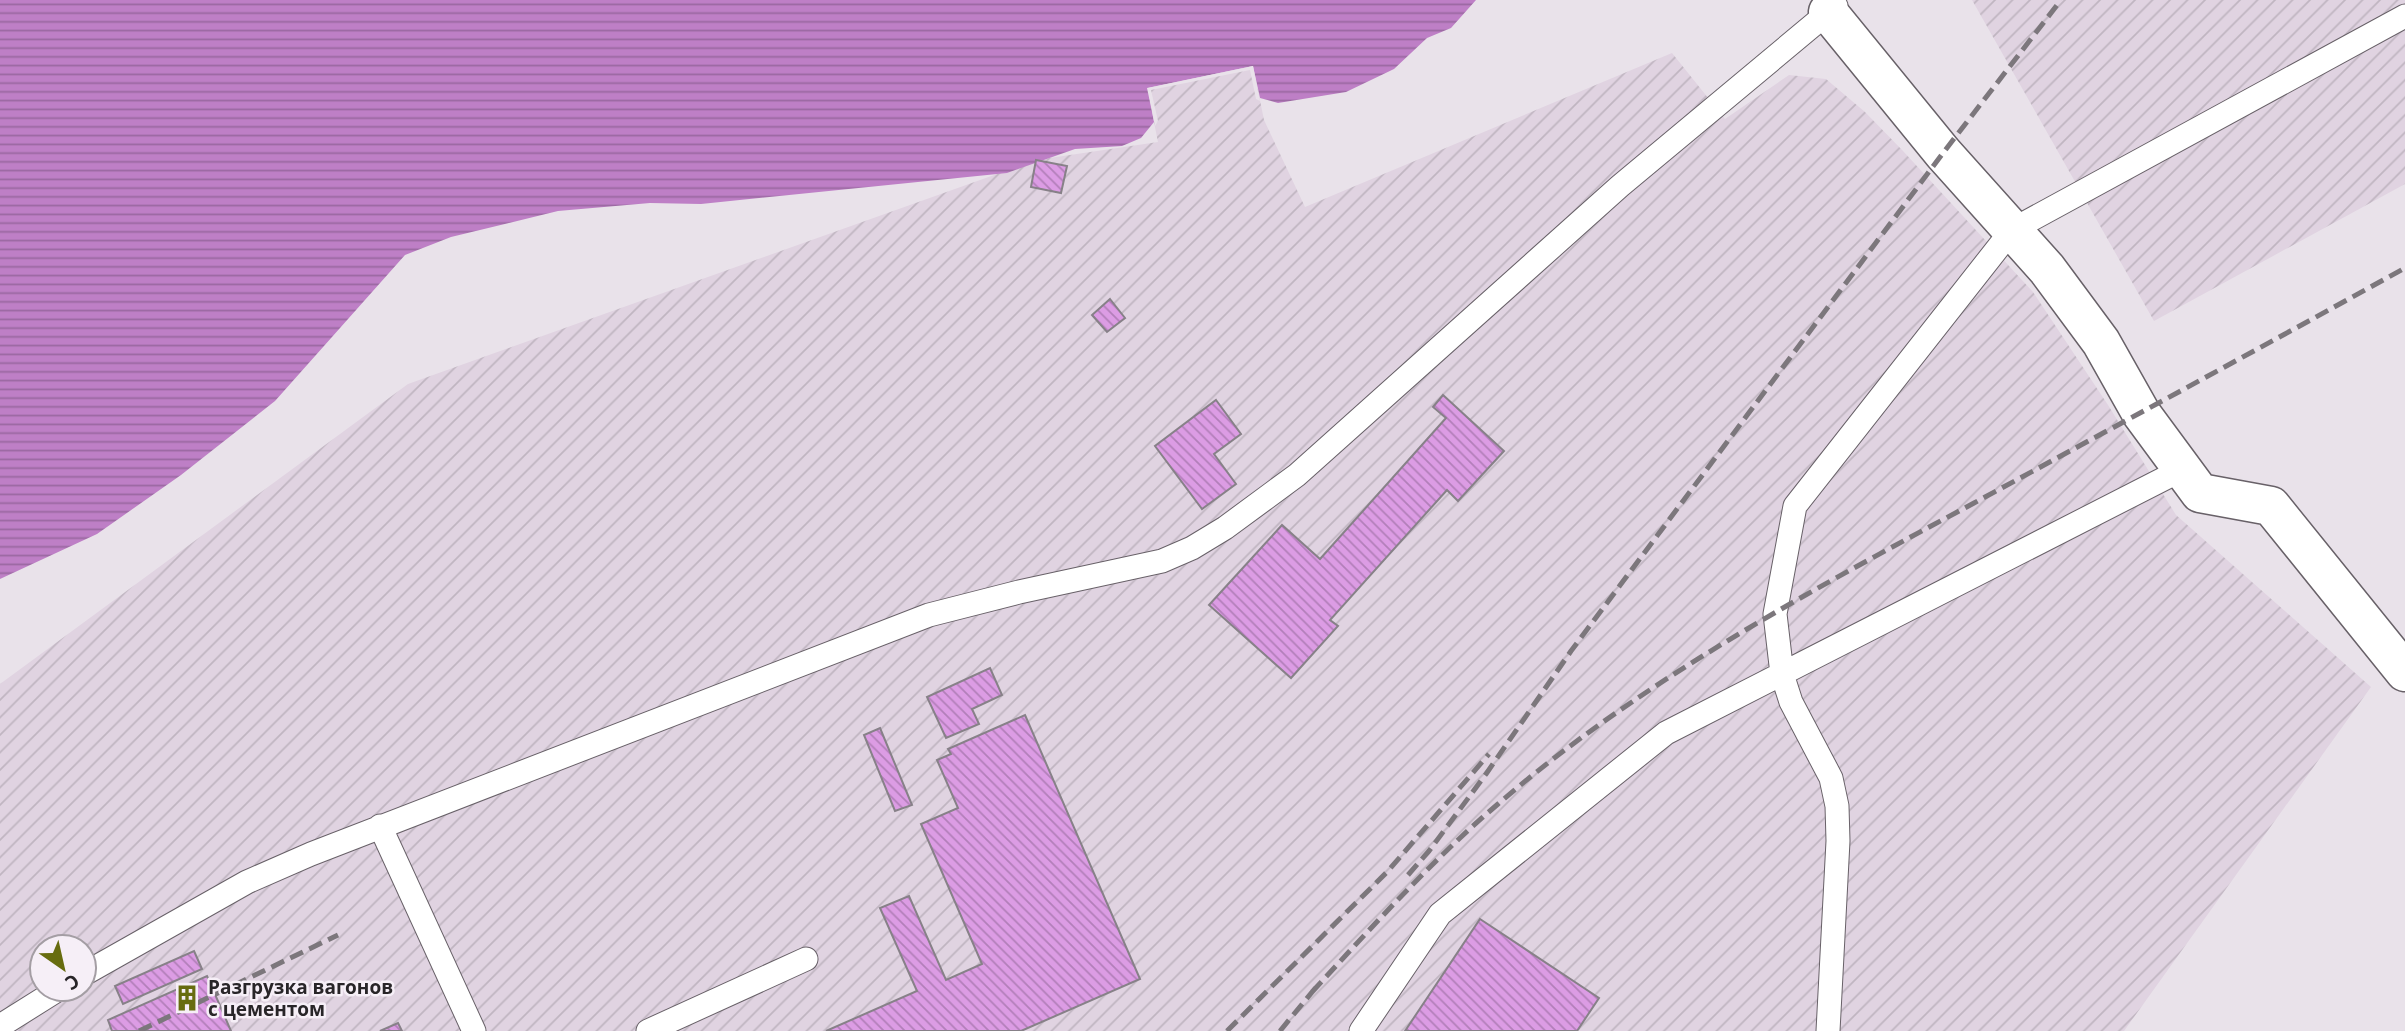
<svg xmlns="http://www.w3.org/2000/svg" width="2405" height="1031" font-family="'Open Sans',sans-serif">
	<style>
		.industrial { fill: url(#industrial-furrows); fill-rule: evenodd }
		.water { fill: url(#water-rules) }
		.pier { fill: #e9e2ea }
		.building { fill: url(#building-back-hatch); stroke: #878188; stroke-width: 2 }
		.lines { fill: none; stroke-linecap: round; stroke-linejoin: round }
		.lane-casing { stroke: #686168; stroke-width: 25 }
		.street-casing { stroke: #686168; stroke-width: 41 }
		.lane { stroke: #fff; stroke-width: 23 }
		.street { stroke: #fff; stroke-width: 38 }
		.rail { stroke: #7c777c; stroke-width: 5; stroke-dasharray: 14 7; stroke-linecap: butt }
		.labels { text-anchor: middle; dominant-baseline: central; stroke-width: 5; stroke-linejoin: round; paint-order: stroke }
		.poi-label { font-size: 19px; font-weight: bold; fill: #282528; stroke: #f6eff7; text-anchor: start }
	</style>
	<defs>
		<pattern id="industrial-furrows" width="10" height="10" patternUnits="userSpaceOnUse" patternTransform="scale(1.75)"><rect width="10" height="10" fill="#e0d3e1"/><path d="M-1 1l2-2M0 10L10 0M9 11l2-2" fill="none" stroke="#c0b5c1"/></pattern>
		<pattern id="water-rules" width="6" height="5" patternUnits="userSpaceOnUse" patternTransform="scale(1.75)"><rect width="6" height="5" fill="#be7fc6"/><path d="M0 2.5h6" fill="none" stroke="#9a68a1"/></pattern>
		<pattern id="building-back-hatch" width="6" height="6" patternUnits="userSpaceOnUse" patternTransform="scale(1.75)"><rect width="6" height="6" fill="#dc9ce4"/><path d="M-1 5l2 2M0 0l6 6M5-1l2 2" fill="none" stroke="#b27fb9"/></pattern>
	</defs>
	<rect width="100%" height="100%" fill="#e9e2ea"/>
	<path class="industrial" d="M1972,0H2405V184L2154,321Z
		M1672,53L1725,119L1789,75L1826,79L1865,112L1903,151L2033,292L2108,405L2176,515L2371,687L2124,1031H0V684L408,384L1036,160L1158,142L1147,88L1253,66L1264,120L1305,207ZM42,947H84V989H42Z"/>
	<path class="water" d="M0,0H1476L1451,28L1427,38L1394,69L1346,92L1278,103L1260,98L1253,66L1148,88L1154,122L1141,138L1122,146L1075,149L1007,173L701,204L650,203L558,211L451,237L405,255L275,401L181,475L97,534L0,579Z"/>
	<path class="pier" d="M1253,66L1260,101L1256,99L1250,70L1151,90L1158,121L1155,126L1147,88Z"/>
	<path class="building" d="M1036,160L1067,166L1061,193L1031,187Z
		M1110,299L1125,318L1107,332L1092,315Z
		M1443,395L1504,451L1458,501L1447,490L1330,620L1338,626L1291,678L1209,605L1282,525L1320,559L1446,418L1433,407Z
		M1216,400L1241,434L1214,454L1236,484L1202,509L1155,446Z
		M990,668L1002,695L972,709L979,724L946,738L927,697Z
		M1025,715L1140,979L1021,1031H826L917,991L880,908L909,896L946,980L982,964L921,824L958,808L937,760L951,754L948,749Z
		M880,728L912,805L895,811L864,735Z
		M1480,919L1599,998L1577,1031H1405Z
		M194,951L202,969L123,1004L115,986Z
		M207,976L231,1031H112L108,1020Z
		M398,1023L402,1031H380Z"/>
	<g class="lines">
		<g class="lane-casing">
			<path id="lane" d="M380,826L474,1031
				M84,974L247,882L311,854L929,615L1019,592L1162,561L1192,548L1225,528L1297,475L1620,186L1836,6
				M0,1026L59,989
				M648,1031L806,959
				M1361,1031L1440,914L1666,733L2183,469
				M1828,1031L1838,841L1837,806L1831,778L1791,702L1782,674L1775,614L1795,506L2012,230L2405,16"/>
		</g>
		<g class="street-casing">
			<path id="street" d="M1828,12L1943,153L2047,269L2101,342L2141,413L2200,493L2271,506L2405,672"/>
		</g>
		<use href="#lane" class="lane"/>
		<use href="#street" class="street"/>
		<path class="rail" d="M1408,875L1429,851L1486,774L1571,651L1943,153L2061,0
			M1312,992C1372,927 1431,861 1498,804C1639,682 1812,590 1974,503C2118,425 2262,347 2405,268
			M139,1031L338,935
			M1227,1031L1388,871L1489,754
			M1280,1031L1317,986"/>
	</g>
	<defs>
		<g id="building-bare" transform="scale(2.1)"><path d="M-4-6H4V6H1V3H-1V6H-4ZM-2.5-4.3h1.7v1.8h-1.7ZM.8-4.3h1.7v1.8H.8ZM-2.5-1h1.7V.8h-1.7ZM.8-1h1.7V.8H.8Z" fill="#676c0f" stroke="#f6eff7" stroke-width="2.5" paint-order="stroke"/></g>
	</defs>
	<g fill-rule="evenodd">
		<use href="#building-bare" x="187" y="998"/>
	</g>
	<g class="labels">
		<g class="poi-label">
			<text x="208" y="987">Разгрузка вагонов<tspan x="208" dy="22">с цементом</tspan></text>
		</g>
	</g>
	<g transform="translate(63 968) rotate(146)"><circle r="33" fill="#f6eff7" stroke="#a49ea4" stroke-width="2"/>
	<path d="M0-5L12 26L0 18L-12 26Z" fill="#676c0f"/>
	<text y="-10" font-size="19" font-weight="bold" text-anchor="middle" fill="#282528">С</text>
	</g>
</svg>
